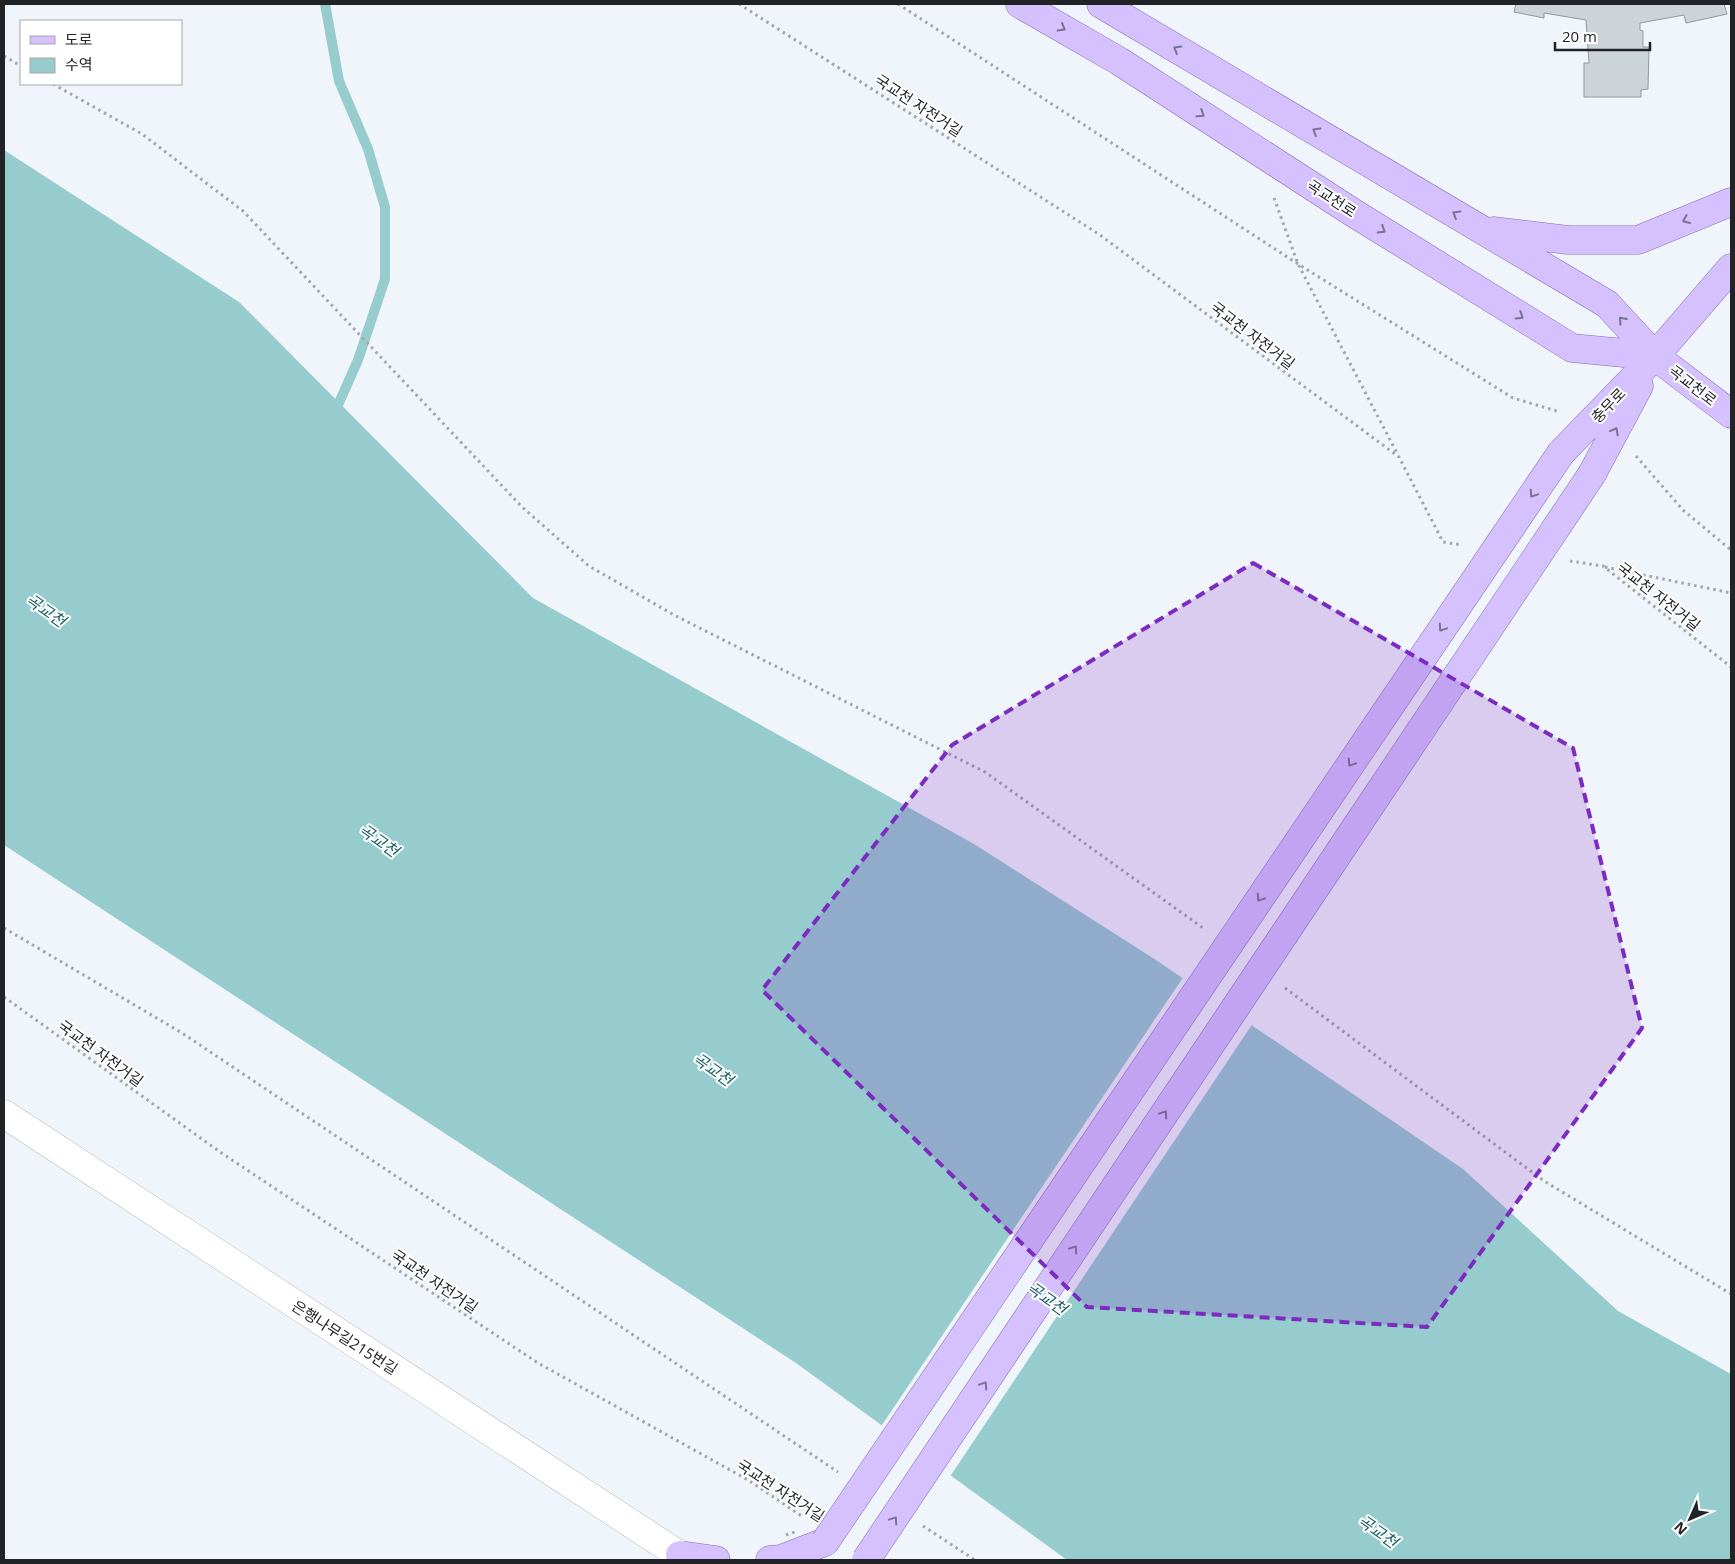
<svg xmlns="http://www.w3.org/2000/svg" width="1735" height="1564" font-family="'Open Sans','Noto Sans KR',sans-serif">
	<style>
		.water { fill: #97ccce }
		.pier { fill: #f0f4fb }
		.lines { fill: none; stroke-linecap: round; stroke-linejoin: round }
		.stream { stroke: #97ccce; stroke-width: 10 }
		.building { fill: #ccd4d8; stroke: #939a9e }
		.minor-casing { stroke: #b8bbc2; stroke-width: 29 }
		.major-casing { stroke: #846eb2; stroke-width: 29 }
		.path { stroke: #a3a6ab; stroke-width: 3; stroke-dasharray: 2.5 4; stroke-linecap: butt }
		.minor { stroke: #fff; stroke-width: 28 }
		.major { stroke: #d4c1fe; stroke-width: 28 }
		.major-bridge-casing { stroke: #846eb2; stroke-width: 29; stroke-linecap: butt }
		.path-bridge { stroke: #a3a6ab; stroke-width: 3; stroke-dasharray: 2.5 4; stroke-linecap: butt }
		.major-bridge { stroke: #d4c1fe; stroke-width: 28 }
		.oneway { stroke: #7b7292 }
		.marked { fill: #7b2cbf; fill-opacity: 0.2; stroke: #7b2cbf; stroke-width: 4; stroke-dasharray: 10 6; stroke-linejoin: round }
		.labels { text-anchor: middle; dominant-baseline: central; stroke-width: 4; stroke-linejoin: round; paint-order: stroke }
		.street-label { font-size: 15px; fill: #222326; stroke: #fff }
		.water-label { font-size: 16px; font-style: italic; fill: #196163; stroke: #fff }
	</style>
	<rect width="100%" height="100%" fill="#f0f4fb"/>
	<path class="water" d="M4,150L239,302L533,598L974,844L1156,960L1463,1169L1618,1311L1731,1374V1560H1067L796,1363L4,845Z"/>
	<path class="pier" d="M1184,976L1253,1023L949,1478L880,1428Z"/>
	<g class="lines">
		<path class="stream" d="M325,4L339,81L368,149L385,207V279L358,360L334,414"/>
	</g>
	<path class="building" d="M1516,4H1724L1727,14L1686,23L1684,15L1640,23V30L1643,31V47H1649L1648,89L1641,90V97H1584V63H1589L1586,20L1544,13V18L1514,12Z"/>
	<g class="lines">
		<g class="minor-casing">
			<path id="minor" d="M4,1114L687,1560"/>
		</g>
		<g class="major-casing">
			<path id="major" d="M1020,4L1119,61L1352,212L1572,348L1655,356
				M1101,4L1607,304L1655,356L1731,414
				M1493,231L1568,240H1638L1731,202
				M1561,453L1655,356L1731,268
				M1592,474L1639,386
				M680,1555L716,1560
				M770,1560L781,1559L825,1542"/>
		</g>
		<path class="path" d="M739,4L1100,235L1399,457L1443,542L1462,545
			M898,4L1298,264L1513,398L1560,412
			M4,56L21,66
			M53,84L142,134L243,211L522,507L589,566L674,615L985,772L1203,928
			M1274,198L1298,264L1398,455
			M1636,456L1683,510L1731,550
			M1570,561L1603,566L1731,667
			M1605,567L1731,593
			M4,928L182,1033L838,1472
			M1285,988L1544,1181L1731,1294
			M4,997L220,1152L538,1363L748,1480L803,1517
			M923,1526L975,1560"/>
		<use href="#minor" class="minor"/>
		<use href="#major" class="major"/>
		<g class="major-bridge-casing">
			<path id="major-bridge" d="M825,1542L1561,453
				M866,1560L1592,474"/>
		</g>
		<path class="path-bridge" d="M786,1535L798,1531"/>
		<use href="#major-bridge" class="major-bridge"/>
	</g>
	<defs><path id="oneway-chevron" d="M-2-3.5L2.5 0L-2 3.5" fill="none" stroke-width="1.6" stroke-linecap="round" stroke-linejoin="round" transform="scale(1.25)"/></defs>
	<g class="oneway">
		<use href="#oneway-chevron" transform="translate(1062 28) rotate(30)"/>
		<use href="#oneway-chevron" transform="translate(1177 49) rotate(-149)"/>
		<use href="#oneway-chevron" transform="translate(1201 114) rotate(33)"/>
		<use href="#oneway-chevron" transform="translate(1316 131) rotate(-149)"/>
		<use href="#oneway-chevron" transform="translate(1456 214) rotate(-149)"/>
		<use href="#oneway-chevron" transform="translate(1686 220) rotate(157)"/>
		<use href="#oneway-chevron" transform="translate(1382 230) rotate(32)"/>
		<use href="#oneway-chevron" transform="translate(1520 316) rotate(32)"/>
		<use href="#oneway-chevron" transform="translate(1622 320) rotate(-132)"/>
		<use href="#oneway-chevron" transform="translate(1615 431) rotate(-62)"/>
		<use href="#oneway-chevron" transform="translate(1533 494) rotate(124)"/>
		<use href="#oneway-chevron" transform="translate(1442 628) rotate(124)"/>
		<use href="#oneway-chevron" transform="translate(1351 763) rotate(124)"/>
		<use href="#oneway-chevron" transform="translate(1260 898) rotate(124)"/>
		<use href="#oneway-chevron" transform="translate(1164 1114) rotate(-56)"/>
		<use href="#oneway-chevron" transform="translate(1074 1249) rotate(-56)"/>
		<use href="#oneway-chevron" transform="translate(984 1385) rotate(-56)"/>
		<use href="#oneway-chevron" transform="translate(894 1520) rotate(-56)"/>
	</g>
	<path class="marked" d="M1253,563L1573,748L1642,1028L1427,1327L1087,1307L762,990L952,745Z"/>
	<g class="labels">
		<g class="street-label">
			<text transform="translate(919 105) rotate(33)">국교천 자전거길</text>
			<text transform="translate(1332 198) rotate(33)">곡교천로</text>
			<text transform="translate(1253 335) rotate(37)">국교천 자전거길</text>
			<text transform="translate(1693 385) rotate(38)">곡교천로</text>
			<text transform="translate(1608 405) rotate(-46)">충무로</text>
			<text transform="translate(1659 596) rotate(38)">국교천 자전거길</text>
			<text transform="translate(101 1053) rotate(36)">국교천 자전거길</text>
			<text transform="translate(435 1281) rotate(34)">국교천 자전거길</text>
			<text transform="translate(345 1337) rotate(33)">은행나무길215번길</text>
			<text transform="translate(781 1490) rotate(33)">국교천 자전거길</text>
		</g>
		<g class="water-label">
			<text transform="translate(46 610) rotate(35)">곡교천</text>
			<text transform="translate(379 840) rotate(35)">곡교천</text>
			<text transform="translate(713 1069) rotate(35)">곡교천</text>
			<text transform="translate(1047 1298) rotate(35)">곡교천</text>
			<text transform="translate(1378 1531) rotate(35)">곡교천</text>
		</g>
	</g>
	<rect width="1735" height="1564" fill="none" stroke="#222326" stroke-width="10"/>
	<rect x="20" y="20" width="162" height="65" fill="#ffffff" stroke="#a7a7a8"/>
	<rect x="30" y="36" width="25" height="8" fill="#d4c1fe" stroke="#a7a7a8"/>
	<text x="65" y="45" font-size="15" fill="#222326">도로</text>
	<rect x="30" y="58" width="25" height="15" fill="#97ccce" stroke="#a7a7a8"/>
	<text x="65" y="70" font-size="15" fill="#222326">수역</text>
	<g transform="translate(1690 1519) rotate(225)" stroke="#ffffff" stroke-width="4" paint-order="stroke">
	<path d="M0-4L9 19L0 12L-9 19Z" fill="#222326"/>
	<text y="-8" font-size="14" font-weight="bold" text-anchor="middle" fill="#222326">N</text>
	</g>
	<path d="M1555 42v8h95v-8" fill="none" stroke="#222326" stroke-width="2.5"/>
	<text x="1562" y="42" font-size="15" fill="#222326" stroke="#ffffff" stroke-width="4" paint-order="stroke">20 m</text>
</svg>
